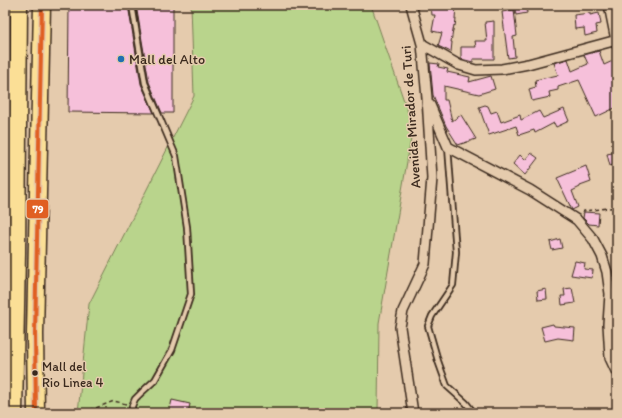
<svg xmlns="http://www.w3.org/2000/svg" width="622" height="418" font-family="Itim,sans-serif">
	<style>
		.green { fill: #b9d48c; stroke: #7a7f55 }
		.building { fill: #f6c0da; stroke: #3b2a1e }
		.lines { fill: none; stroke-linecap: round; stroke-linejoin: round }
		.lane-casing { stroke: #3b2a1e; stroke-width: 8 }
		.street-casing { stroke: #3b2a1e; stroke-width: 12 }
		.highway-casing { stroke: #3b2a1e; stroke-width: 19 }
		.path { stroke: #3b2a1e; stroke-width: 1.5; stroke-dasharray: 4 3; stroke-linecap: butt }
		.lane { stroke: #e5cbad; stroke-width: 4.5 }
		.street { stroke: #e5cbad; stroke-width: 9 }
		.highway { stroke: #fbdf96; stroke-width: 16 }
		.bus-1-casing { stroke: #e5cbad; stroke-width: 7 }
		.bus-1 { stroke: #e05f22; stroke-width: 4 }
		.poi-dot { fill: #1f6fb2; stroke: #e5cbad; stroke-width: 1.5 }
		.bus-dot { fill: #3b2a1e; stroke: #e5cbad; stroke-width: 1.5 }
		.labels { text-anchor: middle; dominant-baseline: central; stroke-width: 3; stroke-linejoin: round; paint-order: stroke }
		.bus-label { font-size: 13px; fill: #3b2a1e; stroke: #e5cbad; text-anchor: start }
		.poi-label { font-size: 14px; fill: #3b2a1e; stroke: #e5cbad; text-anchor: start }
		.street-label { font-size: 14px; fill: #3b2a1e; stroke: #e5cbad }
		.line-badge { stroke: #e5cbad; stroke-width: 1.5 }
		.badge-label { font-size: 11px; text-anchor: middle; font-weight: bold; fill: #fff }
	</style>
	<rect width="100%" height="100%" fill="#e5cbad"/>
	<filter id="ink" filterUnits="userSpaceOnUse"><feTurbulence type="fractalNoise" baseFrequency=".025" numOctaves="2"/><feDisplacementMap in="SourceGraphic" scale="8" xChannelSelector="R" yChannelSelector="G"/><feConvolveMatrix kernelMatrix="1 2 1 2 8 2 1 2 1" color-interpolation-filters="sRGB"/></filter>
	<g filter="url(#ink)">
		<path class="green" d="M191,5H371L413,127L379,323L378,413H78L89,304L194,96Z"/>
		<path class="building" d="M69,5H128L141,84L154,113L68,112Z
			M136,5H173V113H162L149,82Z
			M431,5H456L455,19H456L455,26L454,25L451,42H452L451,52L438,46L442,33L432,31L435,15H432Z
			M514,5H526L527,13L516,15Z
			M514,10L517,36L513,37L515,57L508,58L502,12Z
			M590,13V15L599,13L601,24L596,25L597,33L585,36L584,28L575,29L574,15Z
			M494,21V59H473V62L461,59V47H476L475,41H487L485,22Z
			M599,51L604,65L617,59V107L596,117L579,80L558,87V90L549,92L550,97L532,101L529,89L536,87L535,80L558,75L554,63L568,59L572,71L588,64L584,55Z
			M430,63L439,64L438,67L448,69L447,72L470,77L469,82L491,76L495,89L479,94L444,86V100H447L452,121L461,115L476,139L458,145L446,126L433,95Z
			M485,105L488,106L491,113L497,111L501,122L520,115L521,120L539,111L543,118L564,109L569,121L556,127L554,123L535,133L534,130L519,135L516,126L489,135L479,107Z
			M617,152V164L610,166L607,154Z
			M531,153L538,158L525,175L513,164L520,155L525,160Z
			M586,166L591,182L580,186V187L572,191L578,207L572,210L557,178Z
			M584,212L599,213L598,225L589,224L583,218Z
			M560,239L562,248L552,250L550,242Z
			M575,261L585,263L584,269L593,270L592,278L571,275Z
			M572,288L575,303L562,305L561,296H565L564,289Z
			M546,289L547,299L538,300L537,291Z
			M553,324L554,326L575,328L574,340L558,338L545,341L541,327Z
			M172,400L190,404L188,413H169Z"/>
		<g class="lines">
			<g class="lane-casing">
				<path id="lane" d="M6,5V7
					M448,147L456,252L453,285L432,316L428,326L438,361L447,386L466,403L474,413
					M132,413V406L135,399L142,392L155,380L172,350L191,294L187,227L176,156L145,83L132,5"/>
			</g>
			<g class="street-casing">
				<path id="street" d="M411,5L422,44L427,98L432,178L425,264L403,311L400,327L413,413
					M609,5L617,45
					M422,44L459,65L476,70L502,69L528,64L617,40
					M430,105L448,147L530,190L577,220L593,239L602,256L607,272L610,294L608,324L610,358L617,373"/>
			</g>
			<g class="highway-casing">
				<path id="highway" d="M14,413L17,253L19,5
					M36,413L35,334L42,5"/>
			</g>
			<path class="path" d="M582,213L584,211L617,207
				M83,413L114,401L126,404"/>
			<use href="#lane" class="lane"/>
			<use href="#street" class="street"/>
			<use href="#highway" class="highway"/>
			<g class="bus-1-casing">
				<path id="bus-1" d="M36,413L35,334L42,5"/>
			</g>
			<use href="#bus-1" class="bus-1"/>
		</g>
	</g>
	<circle class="poi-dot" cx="121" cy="59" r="4"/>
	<circle class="bus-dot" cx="35" cy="373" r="3.5"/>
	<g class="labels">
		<g class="bus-label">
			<text x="42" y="366">Mall del<tspan x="42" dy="16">Rio Linea 4</tspan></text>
		</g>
		<g class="poi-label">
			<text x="129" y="59">Mall del Alto</text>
		</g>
		<g class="street-label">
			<text transform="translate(411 117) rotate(-94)">Avenida Mirador de Turi</text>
		</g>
	</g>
	<rect class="line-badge" x="26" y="199" width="23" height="20" rx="4" fill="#e05f22"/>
	<g class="badge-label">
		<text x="38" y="213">79</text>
	</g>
	<rect width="622" height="418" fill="none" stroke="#e5cbad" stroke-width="20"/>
	<rect x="10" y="10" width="602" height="398" fill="none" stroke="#3b2a1e" stroke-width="1.5" filter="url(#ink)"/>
</svg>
